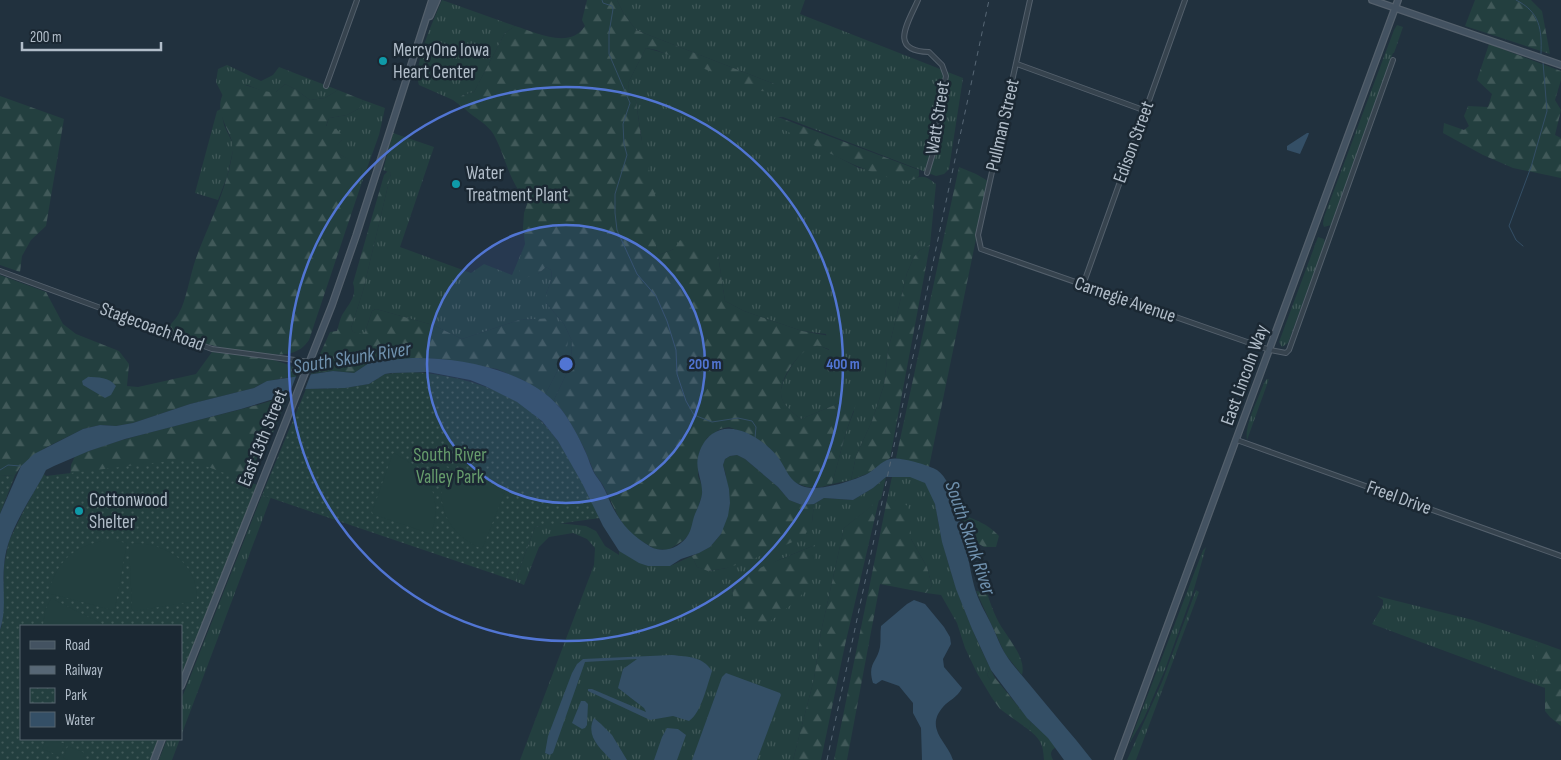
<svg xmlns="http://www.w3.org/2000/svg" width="1561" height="760" font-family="'Sofia Sans Condensed',sans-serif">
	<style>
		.grass { fill: url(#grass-tufts); fill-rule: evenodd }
		.forest { fill: url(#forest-firs) }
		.park { fill: url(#park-dots) }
		.pitch { fill: #233f3f }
		.water { fill: #344f66 }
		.pier { fill: #21313e }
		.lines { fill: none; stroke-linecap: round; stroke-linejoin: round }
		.stream { stroke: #344f66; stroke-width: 1 }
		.street-casing { stroke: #54606c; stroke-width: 6 }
		.secondary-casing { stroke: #54606c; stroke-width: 8 }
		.street { stroke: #36434e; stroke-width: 4 }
		.secondary { stroke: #435261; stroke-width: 5.5 }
		.rail { stroke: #576775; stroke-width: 1; stroke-dasharray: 5 5; stroke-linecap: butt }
		.ring { fill: none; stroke: #5175d3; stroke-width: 2.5 }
		.culture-dot { fill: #0f9aa8; stroke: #1b2833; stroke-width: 2 }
		.labels { text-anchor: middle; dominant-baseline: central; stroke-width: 5; stroke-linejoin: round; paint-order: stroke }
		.poi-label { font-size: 19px; fill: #b1bdc9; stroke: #1b2833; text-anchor: start }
		.street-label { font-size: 19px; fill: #b1bdc9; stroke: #1b2833 }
		.park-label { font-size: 19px; fill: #669c6c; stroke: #1b2833 }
		.water-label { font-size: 20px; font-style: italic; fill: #7092af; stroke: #1b2833 }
		.centre { fill: #5175d3; stroke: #1b2833; stroke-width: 2.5 }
		.ring-label { font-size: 15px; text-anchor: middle; font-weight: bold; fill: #5175d3; stroke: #1b2833; stroke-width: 5; stroke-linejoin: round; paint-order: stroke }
	</style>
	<defs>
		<pattern id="grass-tufts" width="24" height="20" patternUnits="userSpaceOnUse" patternTransform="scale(1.25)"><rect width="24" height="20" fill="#233f3f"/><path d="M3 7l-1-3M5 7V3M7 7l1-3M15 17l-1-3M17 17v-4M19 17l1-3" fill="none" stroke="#415959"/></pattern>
		<pattern id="forest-firs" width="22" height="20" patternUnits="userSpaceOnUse" patternTransform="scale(1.25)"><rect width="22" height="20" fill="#233f3f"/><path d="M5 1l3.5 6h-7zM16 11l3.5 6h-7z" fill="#415959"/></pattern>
		<pattern id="park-dots" width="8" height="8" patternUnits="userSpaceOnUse" patternTransform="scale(1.25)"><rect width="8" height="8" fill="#233f3f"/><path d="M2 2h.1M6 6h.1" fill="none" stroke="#415959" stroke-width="1.8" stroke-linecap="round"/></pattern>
	</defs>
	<rect width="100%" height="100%" fill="#21313e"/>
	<path class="grass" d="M442,0L515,26L505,33L474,92L463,95L459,99L465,109L453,100L419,85C412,66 434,19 442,0Z
		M617,0H805L800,14L963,78L949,169L944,174L936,176L783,117H778L776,125L859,168L912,180C923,174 927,177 936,184L930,245L920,250L914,257L907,273L888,351L884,385L872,421L856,456L851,480L832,484L846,432L854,411L842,402L801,419C792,412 780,404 781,392C781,380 797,355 807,349C810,347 815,346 818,345L829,350L826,334L802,331L744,311L725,301L718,255L674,249L659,255L654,240V224L636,101L629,91L628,83L646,48L777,85L636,30L624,14Z
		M1397,25L1403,27L1394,53H1393L1331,225L1324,227L1323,224L1324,217L1394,30Z
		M227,65L261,81L273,75L279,67L338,90L325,98L310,100L295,89L285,84L276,92H265L247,85L226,90L223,96L216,82L218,69Z
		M363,100L385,108L379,135L361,185L362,167L339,154L334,148L342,140L326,127L329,118L347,115L360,108Z
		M221,109L224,125L234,146L227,177L218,200L195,193L217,111Z
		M393,133L434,147L400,247L471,273L484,264L512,275L525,244L521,255L538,274L546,267L551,270L552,279L546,294V303L564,324L572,341L571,364L553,402L545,395L565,356L536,319L519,320L462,339L433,325L376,309L372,311L365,332L362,335L353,332L351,328L363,291L391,173L383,170Z
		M1318,237L1324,239L1325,243L1288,343L1282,347L1279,342Z
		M1267,379H1269L1247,440C1244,426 1259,397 1264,383Z
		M289,394L249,490L238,482L246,474L284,397Z
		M886,477L881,499L844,528L821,632L814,679L793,760H520L594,565L595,548L587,539L573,533L549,537L539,547L524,585L515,581L535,527L558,523L586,526L596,531L605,546L619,555V551L648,566H670L692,556L697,567L709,571L727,568L812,522L814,504L824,498L853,500L873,488ZM815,545L732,592V581L738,580L781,559Z
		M892,477C901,476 917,475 925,483C936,494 936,513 939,526C949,576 968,622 990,668L987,675L998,691L992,698L977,673L965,648L957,623L941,595L926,593L932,586L927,567L911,539V522L895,500H887Z
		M262,495L271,497L181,736V700Z
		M1206,547L1194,589L1164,672L1144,718L1129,744L1203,550Z
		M1196,590L1199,592L1136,760H1127L1162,682Z
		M1377,596L1473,620L1539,642L1535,648L1539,679L1545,688L1372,624L1383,605V600Z
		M1031,722L1045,734L1056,747C1050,751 1050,754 1053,760H1044C1043,744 1041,740 1029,730Z
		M167,739H180L172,760H159Z"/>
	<path class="forest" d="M587,0H617L624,14L636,30L777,85L773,92L761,91L656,50L646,48L628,83L629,91L636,101L641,137L660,215C651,228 654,240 659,255L674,249L680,240L718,255L725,301L744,311L802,331L835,337L838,346L834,351C828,350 821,345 816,346C800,349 782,375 781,391C780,404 792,412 801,419L842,402L856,404L846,432L832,484L822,487H807L793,482L762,442L746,433L737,430L729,427L720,429L707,438L699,453L698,476L702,486V495L690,533L684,540L668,550L655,549L638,539L626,529L618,516L603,485L595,474L584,448L568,419L559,406L553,402L571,364L572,341L564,324L546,303V294L552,279L551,270L546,267L538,274L525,278L519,272L521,255L525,244L523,228L524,213L528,201C509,184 506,157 494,135C487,123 474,118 465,109C462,106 460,102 458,99L463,95L474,92L505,33L515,26C535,32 570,50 585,26L582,20Z
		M1475,0H1531L1542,11L1550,54L1465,26Z
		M1489,44L1561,71V80L1555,100L1561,110L1555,135L1561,138V178L1513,168L1483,155L1443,133L1444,123L1464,130L1469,126L1464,116L1468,106L1488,107L1492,94L1477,80Z
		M285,84L295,89L310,100L325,98L338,90L363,100L360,108L347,115L329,118L326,126L336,129L343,135L342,140L335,148L339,154L362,166L361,185L309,340C304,347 299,351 291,353C268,359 207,346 184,337C179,335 173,331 168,328C171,323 177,318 179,313C186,301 190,276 195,261C208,225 228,188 233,149C235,135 210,111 225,91C236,78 252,88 264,91C268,92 272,92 276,92Z
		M0,96L64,119L46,226L31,240L22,256L20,272L0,265Z
		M778,117L919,170V176C917,178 915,179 912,180C887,187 801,138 775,125L774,119Z
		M959,167L976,174L988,181L929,467L896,458Z
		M388,171L391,173L363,291L351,328L353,332L362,334L365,332L372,311L376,309L433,325L462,339L519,320L553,318L568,342L565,356L545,395L526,382L497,369L439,359L419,358L372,361L354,373L333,371L311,374L330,332L337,331C339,325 340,317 344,312C350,302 357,296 353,283L384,175Z
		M930,245L890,458L869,473L851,480L856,456L872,421L884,385L888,351L907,273L914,257L920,250Z
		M0,275L46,292L63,324L76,334L119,351L129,364L127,386L138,387L196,374L212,352C232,354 284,357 298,371L296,377C281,378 266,380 254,388L190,404L133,423L116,426L100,425L83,429L45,448L21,466L15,475L0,476Z
		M284,397L246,474L239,482L70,478L71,465L75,456C143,430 215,419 284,397Z
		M737,455L745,459L778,487L789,500L802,505L814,504L812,522L804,537L751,560L727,568L708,571L697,567L692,556L710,547L721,534L726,475L723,465L725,459L730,456Z
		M879,500L845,645L821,760H793L814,679L821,632L844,528Z
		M887,500H895L908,506L911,522V539L927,567L932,586L926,593L880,584L847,760H834Z
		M957,513C974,519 987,523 999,536L996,547H984L964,535Z
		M815,545C815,558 814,572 809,584C801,601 772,619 757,631C739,614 732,607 732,581L738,580L762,567Z
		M976,591L987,593C990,602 993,611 997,619C1005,636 1027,656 1022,675L1005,654Z
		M1539,642L1561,650V726L1550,717L1545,711V688L1539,679L1534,661L1535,648Z
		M990,668L995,678L1031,722L1029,730L1000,709L992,698L997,691L987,675Z"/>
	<path class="park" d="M410,372C455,374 512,389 543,423C568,450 585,486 600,518L535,527L515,581L262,495L306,389L344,388L369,384L385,374Z
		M186,459L260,486L181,686V626H21V739H162L154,760H0V630L2,625L4,565L9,541L25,508L44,474L46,476Z
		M15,475L0,514V476Z"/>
	<path class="pitch" d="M393,453C428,469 444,496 431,534L373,514L372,512Z
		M446,467L504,489L505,492L482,549C446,533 434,504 446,467Z
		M103,541H116L127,543L115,608L112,610L48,593C57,563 71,547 103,541Z
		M138,543C171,546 198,565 197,601L134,611L132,609L129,544Z
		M51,598L106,626H43L45,611Z
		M47,739H51L65,744L60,756L42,749Z
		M68,746L85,753L83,760H68L63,758Z"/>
	<path class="water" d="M1307,133H1309L1308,136L1300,154L1287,150V146Z
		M412,358C459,357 530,370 561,409C569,419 580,439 585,451C589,459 591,469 596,476C598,479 600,481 602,485C606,491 608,498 611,504C621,524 632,536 651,547C664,554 681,547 688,535C692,529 692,521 695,514C698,507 701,501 702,494C703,481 695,470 698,457C700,448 705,439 712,434C733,419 763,439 777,456C787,468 788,482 805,487C821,491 852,481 867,474C875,470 881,461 890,459C898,456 929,465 937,470C960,485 967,565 976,592C980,604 987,615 992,626C997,636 1000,646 1006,655C1013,666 1022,675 1030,685C1050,710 1072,734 1092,760H1064L1048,738L1027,718L991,670L972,629L956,589L942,542L935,504L925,483L910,477H886L873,488L853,500L824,498L814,504L802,505L789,500L778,487L745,459L737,455L730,456L725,459L723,465L729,489L730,503L728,516L721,534L710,547L699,553L681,559L670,566H648L639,563L619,551L603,526L582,483L558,441L542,421L517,402L485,386L470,380L428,372L391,373L385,374L369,384L345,388L306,389L241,409L125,439L89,451L54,466L46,470L42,478C27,505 6,534 4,566C2,587 7,610 0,630V514L21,466L34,454L83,429L100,425L116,426L133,423L190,404L254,388L267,381L333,371L354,373L372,361Z
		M88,377C98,377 109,377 116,386L111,395L105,398L83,385L82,381Z
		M914,600L925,604L944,627L950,637L951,644L943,659L944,667L962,688C957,698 949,700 943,707C924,729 948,742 953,760H922L921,728L913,713V703L899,686L882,680L876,684L873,683C867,663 877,663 880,647C881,640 880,633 881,626L907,604Z
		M672,655C689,657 702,656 712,671C707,686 701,713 689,721L673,716L650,720L588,691V689H592L646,712L644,708L618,688L623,669L637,659L585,662L553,753L550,755L545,753L548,736L572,673L577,664L583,659Z
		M726,673L780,693L781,695L757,760H692L722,677Z
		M581,701H585L588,704L587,725L585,728L582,729L572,723Z
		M594,718L601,724L612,735L627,760H611C600,748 585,736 594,718Z
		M667,728L678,729L686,735L677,760H654L662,737Z"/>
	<path class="pier" d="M312,371L304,392L288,397L297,374Z"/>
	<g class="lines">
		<path class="stream" d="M602,0L603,3L612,6L613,9L609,33V54L630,103L623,124L624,144L627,155L615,194V213L617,230L637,274L656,296L667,321L676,350L677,374L686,401L694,415L712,422L738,418L752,421L756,427L755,438
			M1516,0C1540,12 1542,29 1541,54
			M1523,246L1516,240L1509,226L1531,167L1547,111L1543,62
			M0,470L8,465L20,466"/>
		<g class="street-casing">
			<path id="street" d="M918,0C908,23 888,51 929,52L942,65L946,76L939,112L933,153L927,173
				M1030,0L978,235L981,249L1270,350L1286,353L1289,350L1393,60
				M1017,64L1146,111
				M326,86L357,0
				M0,271L212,349L310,362
				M1083,285L1185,0
				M1237,440L1561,556"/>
		</g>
		<g class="secondary-casing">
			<path id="secondary" d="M1372,0L1561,65
				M430,16L437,0
				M181,686L332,305L356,236L432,0
				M154,760L162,739
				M1118,760L1398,0"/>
		</g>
		<use href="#street" class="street"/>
		<use href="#secondary" class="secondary"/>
		<path class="rail" d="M827,760L989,0"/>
	</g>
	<circle cx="566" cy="364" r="139" fill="#5175d3" fill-opacity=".12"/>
	<g class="ring">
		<circle cx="566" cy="364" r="139"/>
		<circle cx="566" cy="364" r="277"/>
	</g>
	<g class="culture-dot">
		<circle cx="383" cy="61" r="5"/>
		<circle cx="456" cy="184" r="5"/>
		<circle cx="79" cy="511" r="5"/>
	</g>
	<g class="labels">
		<g class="poi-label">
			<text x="393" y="50">MercyOne Iowa<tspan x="393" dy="22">Heart Center</tspan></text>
			<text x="466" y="173">Water<tspan x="466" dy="22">Treatment Plant</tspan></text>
			<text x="89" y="500">Cottonwood<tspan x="89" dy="22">Shelter</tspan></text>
		</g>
		<g class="street-label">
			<text transform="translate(938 118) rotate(-81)">Watt Street</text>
			<text transform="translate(1003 125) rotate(-77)">Pullman Street</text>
			<text transform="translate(1134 142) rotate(-70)">Edison Street</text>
			<text transform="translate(1125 300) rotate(19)">Carnegie Avenue</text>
			<text transform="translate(152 327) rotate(20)">Stagecoach Road</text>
			<text transform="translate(1245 375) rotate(-70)">East Lincoln Way</text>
			<text transform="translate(263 438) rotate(-68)">East 13th Street</text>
			<text transform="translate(1399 498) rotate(20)">Freel Drive</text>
		</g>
		<g class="park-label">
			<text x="450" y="455">South River<tspan x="450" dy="22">Valley Park</tspan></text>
		</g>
		<g class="water-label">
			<text transform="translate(352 358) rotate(-9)">South Skunk River</text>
			<text transform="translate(970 538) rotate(71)">South Skunk River</text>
		</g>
	</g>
	<circle cx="566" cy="364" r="8" class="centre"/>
	<g class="ring-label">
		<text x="705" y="369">200 m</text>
		<text x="843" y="369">400 m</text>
	</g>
	<rect x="20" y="625" width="162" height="115" fill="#1b2833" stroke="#57646f"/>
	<rect x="30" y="641" width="25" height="8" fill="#435261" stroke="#57646f"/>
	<text x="65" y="650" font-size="15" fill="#b1bdc9">Road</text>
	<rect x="30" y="666" width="25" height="8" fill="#576775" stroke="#57646f"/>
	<text x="65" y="675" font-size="15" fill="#b1bdc9">Railway</text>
	<rect x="30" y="688" width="25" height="15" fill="url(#park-dots)" stroke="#57646f"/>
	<text x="65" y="700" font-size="15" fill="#b1bdc9">Park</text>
	<rect x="30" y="712" width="25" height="15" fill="#344f66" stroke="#57646f"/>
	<text x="65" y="725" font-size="15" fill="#b1bdc9">Water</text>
	<path d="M22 42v8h139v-8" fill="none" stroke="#b1bdc9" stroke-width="2.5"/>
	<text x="30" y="42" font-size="15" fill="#b1bdc9" stroke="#1b2833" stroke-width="4" paint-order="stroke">200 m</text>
</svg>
